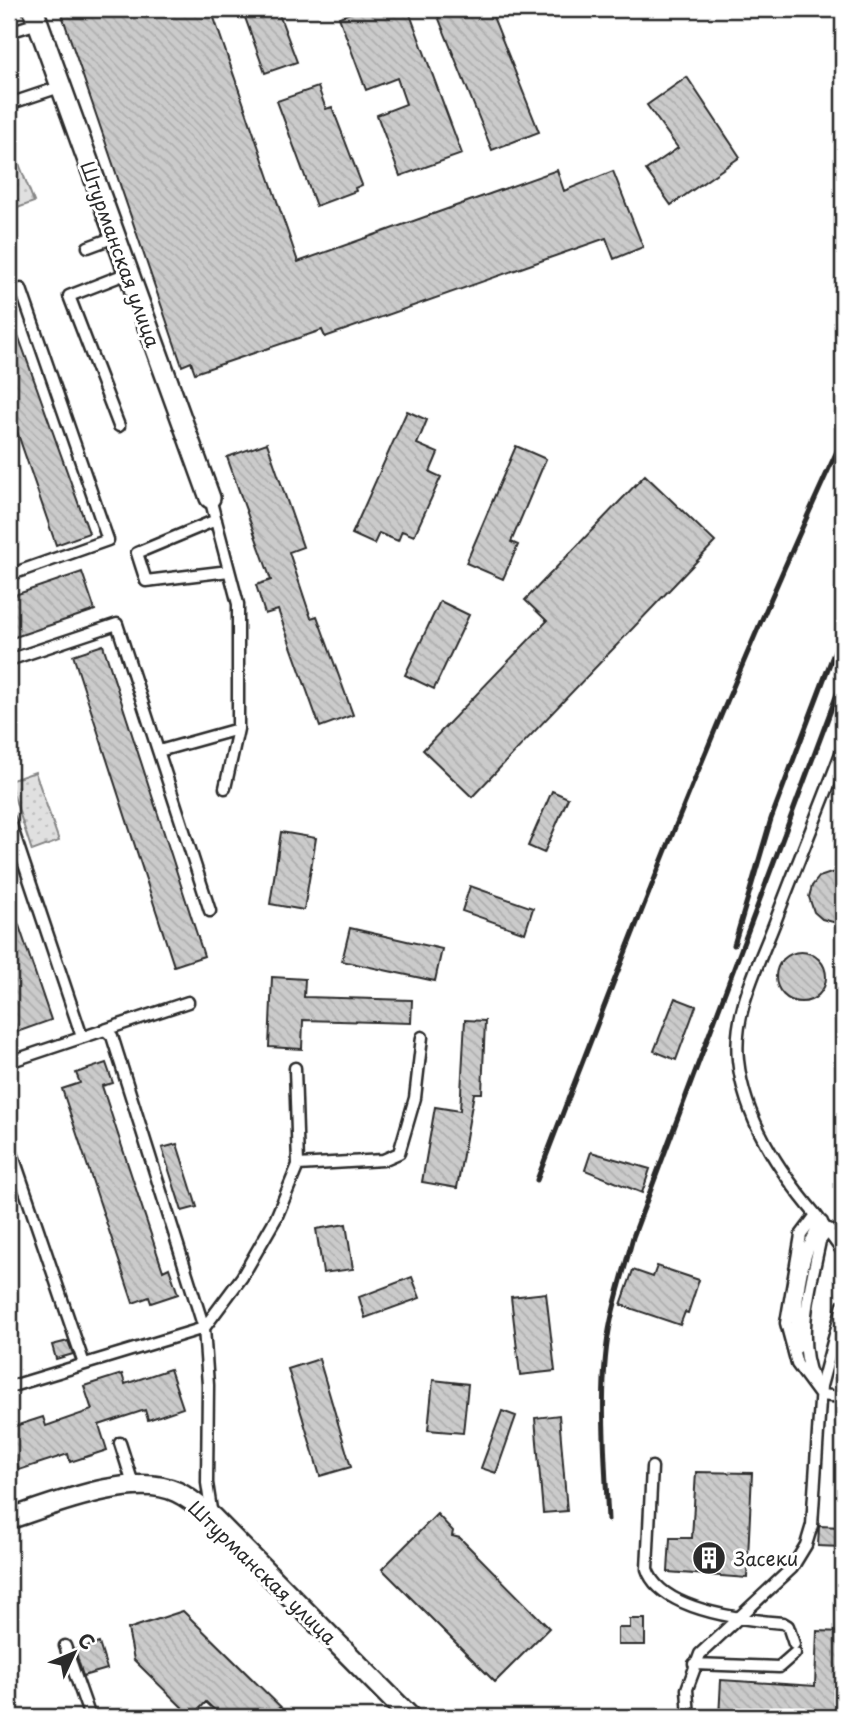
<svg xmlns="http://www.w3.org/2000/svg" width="852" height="1726" font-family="'Playpen Sans',sans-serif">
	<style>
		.park { fill: url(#park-dots); stroke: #868686; stroke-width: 2 }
		.building { fill: url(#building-back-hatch); stroke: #2b2b2b; stroke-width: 2 }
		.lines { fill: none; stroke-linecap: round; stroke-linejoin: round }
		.lane-casing { stroke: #2b2b2b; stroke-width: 15 }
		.street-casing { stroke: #2b2b2b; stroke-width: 24 }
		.lane { stroke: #fff; stroke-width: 10 }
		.street { stroke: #fff; stroke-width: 19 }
		.rail { stroke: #2b2b2b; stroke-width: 5 }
		.labels { text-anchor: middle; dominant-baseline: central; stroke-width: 6; stroke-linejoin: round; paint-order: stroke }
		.street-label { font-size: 19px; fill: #2b2b2b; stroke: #fff }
		.poi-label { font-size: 19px; fill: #2b2b2b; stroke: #fff; text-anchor: start }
	</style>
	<defs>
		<pattern id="park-dots" width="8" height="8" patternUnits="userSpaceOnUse" patternTransform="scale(1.75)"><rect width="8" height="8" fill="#e0e0e0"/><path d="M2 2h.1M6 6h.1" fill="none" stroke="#c0c0c0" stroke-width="1.8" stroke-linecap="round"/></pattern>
		<pattern id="building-back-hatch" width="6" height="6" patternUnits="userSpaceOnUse" patternTransform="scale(1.75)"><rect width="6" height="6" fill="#cbcbcb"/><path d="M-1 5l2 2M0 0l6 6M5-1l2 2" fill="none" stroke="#aeaeae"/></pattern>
	</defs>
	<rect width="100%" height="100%" fill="#fff"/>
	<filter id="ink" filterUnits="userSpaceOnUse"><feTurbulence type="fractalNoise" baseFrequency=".0143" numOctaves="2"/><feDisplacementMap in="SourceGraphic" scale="14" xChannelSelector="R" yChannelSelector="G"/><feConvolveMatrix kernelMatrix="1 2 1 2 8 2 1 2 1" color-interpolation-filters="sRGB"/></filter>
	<g filter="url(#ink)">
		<path class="park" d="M9,138L34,202L9,211Z
			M35,772L59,841L32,851L9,781Z"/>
		<path class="building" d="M60,9H211L298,262L557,170L564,191L613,171L643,247L614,259L606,238L325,337L322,330L195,373L191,362L182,366Z
			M242,9H277L297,62L265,73Z
			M362,9H408L462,154L400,176L377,115L406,104L397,78L366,90L339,17Z
			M435,9H490L539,132L492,150Z
			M687,77L740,157L671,205L646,170L678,148L647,105Z
			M318,87L326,109L332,107L362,185L355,188L356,191L316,206L277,101Z
			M9,310L89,533L56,545L9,408Z
			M407,411L427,420L417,444L438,453L430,472L441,477L414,536L402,531L398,541L379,533L374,544L352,534Z
			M267,443L303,547L289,552L311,618L317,616L353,715L320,727L278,610L265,614L256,585L271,580L227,457Z
			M516,446L546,459L511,542L518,545L503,579L466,563Z
			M645,475L715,542L472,797L423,750L547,621L525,600Z
			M82,572L95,610L9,639V597Z
			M440,601L469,615L434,689L405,675Z
			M103,645L204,956L174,966L73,655Z
			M552,791L568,798L544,853L528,846Z
			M281,832L316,838L304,910L270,904Z
			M834,872L843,874V921L833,922L822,919L814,912L809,897L812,886L819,877Z
			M470,886L533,908L525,933L462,911Z
			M9,902H11L51,1020L17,1032L9,1006Z
			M350,928L442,949L435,981L342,961Z
			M776 977a25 25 0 1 1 50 0a25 25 0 1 1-50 0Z
			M272,977L305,979L304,997L412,1000L411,1023L303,1020L302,1049L269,1047Z
			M675,998L696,1006L676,1060L654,1051Z
			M465,1020L485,1021L482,1093H474L457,1188L422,1182L435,1107L460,1111Z
			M106,1063L113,1083L102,1086L163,1271L169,1268L178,1294L151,1303L149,1297L133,1303L62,1089L80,1083L76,1073Z
			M177,1144L197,1207L182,1211L162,1148Z
			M591,1152L650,1169L642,1193L585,1170Z
			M346,1224L353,1269L323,1273L316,1229Z
			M657,1266L699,1280L688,1313L685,1312L680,1325L621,1305L633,1270L653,1277Z
			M412,1277L420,1298L365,1318L359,1297Z
			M546,1293L555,1371L520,1375L511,1297Z
			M68,1341L73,1354L56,1359L52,1345Z
			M319,1359L351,1467L320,1476L288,1369Z
			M170,1369L183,1408L148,1420L145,1410L99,1425L107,1450L70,1462L68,1454L19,1470L9,1439V1428L43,1417L46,1426L92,1410L84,1386L122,1374L125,1384Z
			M433,1380L468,1384L463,1433L428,1430Z
			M502,1411L516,1416L496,1473L481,1468Z
			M559,1415L567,1511L543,1513L535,1418Z
			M696,1472L752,1473L747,1578L668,1572L670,1538H692Z
			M437,1514L453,1531L452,1536L460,1538L549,1628L495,1682L382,1569Z
			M819,1526L841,1527V1547L818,1546Z
			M183,1611L291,1717H222L206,1702L192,1717L134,1660L128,1629Z
			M630,1619H645V1645H618V1628H630Z
			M817,1631L843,1632V1717H719L721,1680L815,1686Z
			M99,1643L107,1669L83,1676L75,1650Z"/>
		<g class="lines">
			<g class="lane-casing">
				<path id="lane" d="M9,32L38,23
					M9,104L60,87
					M88,247L115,237
					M9,294L21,289L108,540L9,575
					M119,426L69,296L128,273
					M210,498L238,604V729L225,788
					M216,520L137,553L146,581L229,571
					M9,660L117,624L210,911
					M159,751L238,729
					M9,819L82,1037
					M105,1030L112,1036L204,1328L208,1385L207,1483L212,1516
					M9,1062L188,1002
					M9,1144L84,1364
					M298,1165L383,1160L399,1153L415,1098L422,1037
					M816,1215C779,1171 744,1119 738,1060C733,1012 758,966 775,922C797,864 821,806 843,748
					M797,1348C794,1309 799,1253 822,1222
					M813,1379C795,1337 811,1285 820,1241L829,1229
					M9,1387L204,1328L242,1277L276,1218L298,1165L295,1068
					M820,1395L797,1364L786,1323L801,1235L816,1215L843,1252
					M820,1395L843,1397
					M120,1443L134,1487
					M652,1467L647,1569C660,1611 746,1620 783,1623L788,1626L794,1644
					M65,1646L90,1717
					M694,1664L779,1667L795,1653
					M689,1717L687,1689L700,1654L792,1568L806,1545L812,1525L821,1386L843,1305"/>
			</g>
			<g class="street-casing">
				<path id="street" d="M33,9L210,498
					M9,1519C52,1505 134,1471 177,1492C190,1498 201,1508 212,1517L410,1717"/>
			</g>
			<use href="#lane" class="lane"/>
			<use href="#street" class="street"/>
			<path class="rail" d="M734,945L771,819L843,629
				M537,1180C633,930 730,681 843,438
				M608,1520C605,1458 598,1380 611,1320C617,1292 626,1264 633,1237L843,678"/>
		</g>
	</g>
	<defs>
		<g id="building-disc" transform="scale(1.75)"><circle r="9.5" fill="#2b2b2b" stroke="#fff"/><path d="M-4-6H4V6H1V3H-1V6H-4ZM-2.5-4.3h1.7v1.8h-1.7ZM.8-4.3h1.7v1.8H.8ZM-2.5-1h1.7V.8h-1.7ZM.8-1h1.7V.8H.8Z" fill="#fff"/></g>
	</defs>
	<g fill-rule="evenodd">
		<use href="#building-disc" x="709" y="1558"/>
	</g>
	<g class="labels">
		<g class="street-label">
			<text transform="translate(121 254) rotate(70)">Штурманская улица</text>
			<text transform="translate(263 1572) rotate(44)">Штурманская улица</text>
		</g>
		<g class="poi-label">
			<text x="734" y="1558">Засеки</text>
		</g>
	</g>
	<rect width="852" height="1726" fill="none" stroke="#fff" stroke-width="35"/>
	<rect x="18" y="18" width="817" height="1691" fill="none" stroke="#2b2b2b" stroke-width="2.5" filter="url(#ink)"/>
	<g transform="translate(74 1653) rotate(46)" stroke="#ffffff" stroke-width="5" paint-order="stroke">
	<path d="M0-5L12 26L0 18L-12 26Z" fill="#2b2b2b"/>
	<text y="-10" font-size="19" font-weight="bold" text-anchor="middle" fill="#2b2b2b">С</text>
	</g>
</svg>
